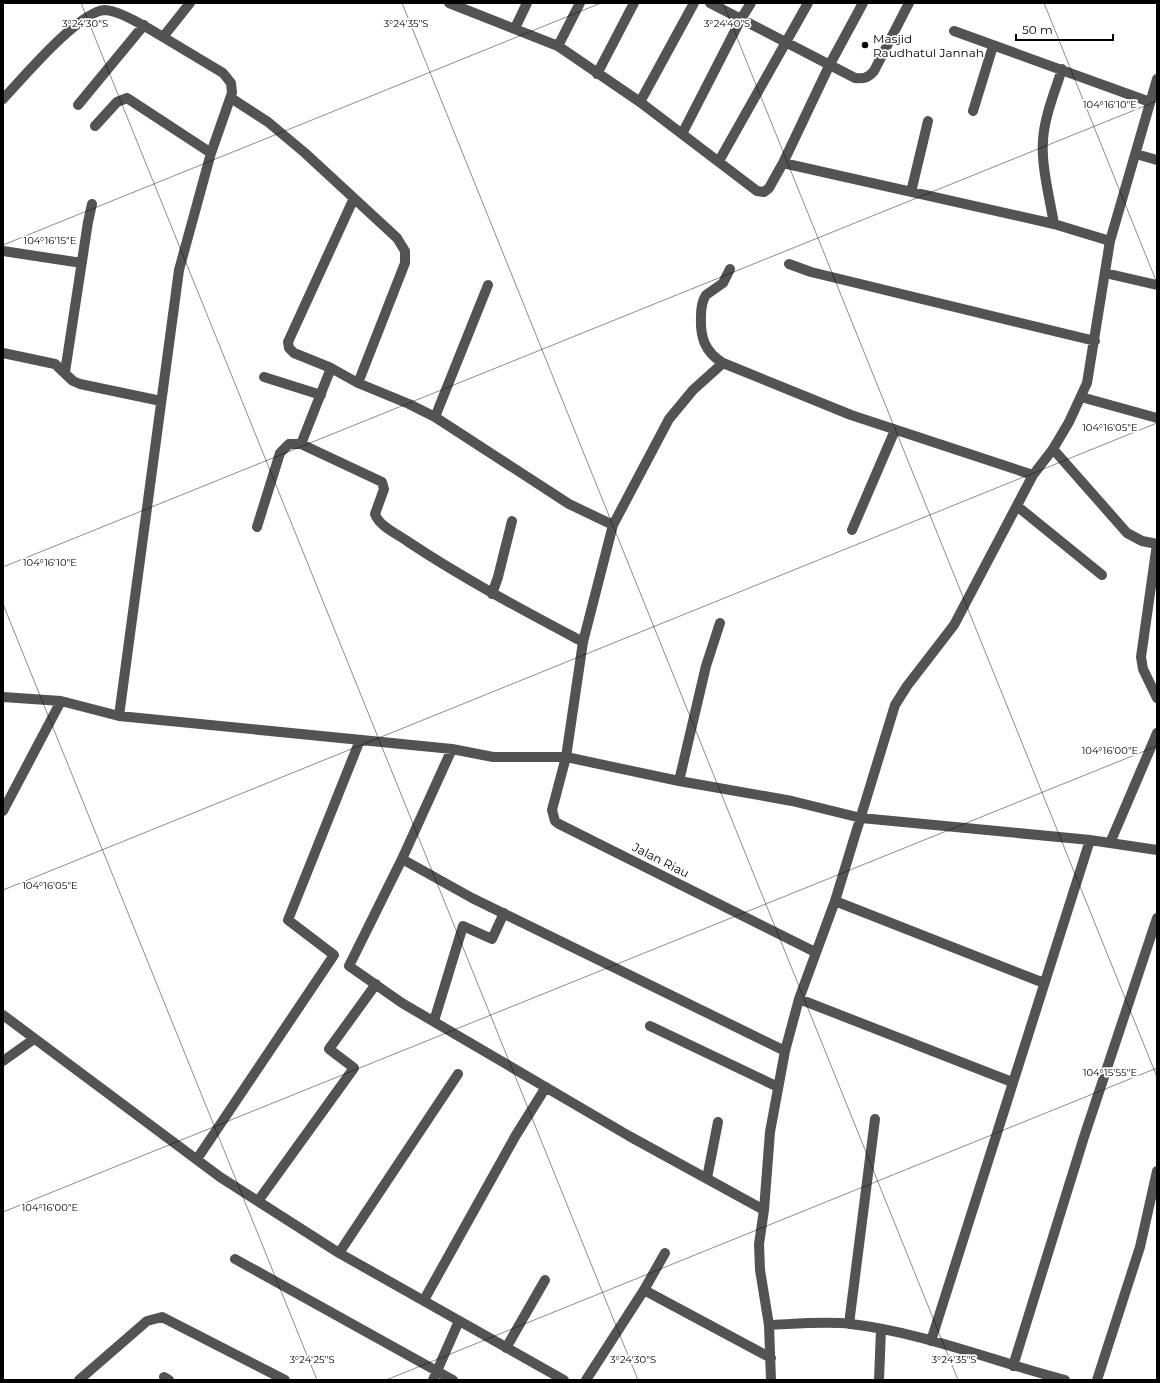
<svg xmlns="http://www.w3.org/2000/svg" width="1160" height="1383" font-family="Montserrat,sans-serif">
	<style>
		.lines { fill: none; stroke-linecap: round; stroke-linejoin: round }
		.minor { stroke: #535353; stroke-width: 10 }
		.ticks { fill: none; stroke: #000; stroke-width: 1; stroke-opacity: 0.45 }
		.poi-dot { fill: #000; stroke: #fff; stroke-width: 1.5 }
		.labels { text-anchor: middle; dominant-baseline: central; stroke-width: 3.5; stroke-linejoin: round; paint-order: stroke }
		.poi-label { font-size: 12px; fill: #000; stroke: #fff; text-anchor: start }
		.street-label { font-size: 12px; fill: #000; stroke: #fff }
		.ticks-label { font-size: 10px; text-anchor: middle; fill: #000; stroke: #fff; stroke-width: 3.5; stroke-linejoin: round; paint-order: stroke }
	</style>
	<rect width="100%" height="100%" fill="#fff"/>
	<g class="lines">
		<path class="minor" d="M449,3L558,46L640,102L757,191L764,192L769,188L783,163L830,64L863,3
			M710,3L855,78C864,79 868,78 874,71L909,3
			M515,28L527,3
			M954,31L1150,102
			M558,46L580,3
			M597,74L634,3
			M231,98L268,122L305,153L397,238L405,251V263L358,383
			M3,99C22,79 79,11 105,10C119,10 150,29 163,37
			M640,102L694,3
			M78,105L144,25
			M973,111L993,46
			M95,126L117,102L127,98L211,153
			M682,134L741,19L751,3
			M1136,154L1157,160
			M719,161L808,3
			M783,163L1054,224L1110,241
			M911,192L928,121
			M354,198L288,342L289,348L294,353L331,368L358,383L409,404L435,417L569,504L613,525
			M1054,224C1050,200 1041,165 1043,141C1044,117 1055,92 1062,69
			M3,251L82,263
			M789,264L811,272L1095,341
			M1105,273L1157,285
			M3,353L55,364L73,381L80,384L161,401
			M723,363C705,352 700,338 701,316C701,309 702,301 706,295L723,283L730,269
			M65,372L88,222L92,204
			M264,377L321,395
			M1081,397L1157,418
			M435,417L488,285
			M301,444L382,482L384,489L375,514C379,526 397,534 407,541C464,579 523,610 583,642
			M1053,449L1127,533L1142,541L1157,544
			M1017,506L1102,575
			M257,527L280,453L289,444H301L331,368
			M852,530L895,430
			M1157,544L1141,657L1143,669L1157,698
			M492,594L498,577L512,521
			M3,697L61,701L119,716L452,749L493,757H566L679,781L792,801L861,818L1090,840L1157,850
			M119,716L179,270L211,153L232,93L231,83L223,73L163,37L190,3
			M452,749L402,859L349,966L402,1003L629,1136L764,1210
			M679,781L706,666L720,623
			M3,811L61,701
			M1110,843L1157,733
			M402,859L472,898L785,1051
			M835,901L1044,983
			M815,952L559,824L555,821L552,810L566,757L583,642L613,525L669,419L693,390L723,363L851,415L1033,475
			M799,999L1012,1082
			M3,1015L220,1177L339,1253L564,1380
			M434,1021L463,926L492,939L504,913
			M650,1026L778,1087
			M3,1061L34,1039
			M197,1159L334,955L288,920L360,740
			M707,1178L718,1122
			M258,1201L354,1068L329,1049L376,984
			M339,1253L458,1074
			M235,1259L453,1380
			M644,1290L771,1358
			M424,1300L516,1135L546,1087
			M849,1324L875,1119
			M769,1325C794,1324 826,1321 851,1324C921,1332 996,1362 1065,1380
			M931,1341L1090,840
			M506,1348L545,1280
			M1013,1366L1084,1137L1157,918
			M164,1377L169,1380
			M79,1380L147,1321L162,1317L285,1380
			M433,1380L459,1321
			M586,1380L644,1290L665,1253
			M771,1380L769,1325L760,1270L759,1244L764,1210L770,1132L785,1051L799,999L835,901L895,705L907,686L954,625L1033,475L1053,449L1069,422L1087,383L1110,241L1157,79
			M879,1380L881,1329
			M1097,1380L1140,1247L1157,1171"/>
	</g>
	<path class="ticks" d="M81,3L638,1380M402,3L958,1380M723,3L1157,1077M1044,3L1157,283M3,245L601,3M3,567L1157,101M3,604L317,1380M3,890L1157,423M3,1212L1157,746M386,1380L1157,1068"/>
	<circle class="poi-dot" cx="865" cy="45" r="4"/>
	<g class="labels">
		<g class="poi-label">
			<text x="873" y="38">Masjid<tspan x="873" dy="14">Raudhatul Jannah</tspan></text>
		</g>
		<g class="street-label">
			<text transform="translate(661 860) rotate(27)">Jalan Riau</text>
		</g>
	</g>
	<g class="ticks-label">
		<text x="85" y="27">3°24'30"S</text>
		<text x="727" y="27">3°24'40"S</text>
		<text x="406" y="27">3°24'35"S</text>
		<text x="1110" y="108">104°16'10"E</text>
		<text x="50" y="244">104°16'15"E</text>
		<text x="1110" y="431">104°16'05"E</text>
		<text x="50" y="566">104°16'10"E</text>
		<text x="1110" y="754">104°16'00"E</text>
		<text x="50" y="889">104°16'05"E</text>
		<text x="1110" y="1076">104°15'55"E</text>
		<text x="50" y="1211">104°16'00"E</text>
		<text x="312" y="1363">3°24'25"S</text>
		<text x="633" y="1363">3°24'30"S</text>
		<text x="954" y="1363">3°24'35"S</text>
	</g>
	<rect width="1160" height="1383" fill="none" stroke="#000000" stroke-width="8"/>
	<path d="M1016 34v6h97v-6" fill="none" stroke="#000000" stroke-width="2"/>
	<text x="1022" y="34" font-size="12" fill="#000000" stroke="#ffffff" stroke-width="3" paint-order="stroke">50 m</text>
</svg>
